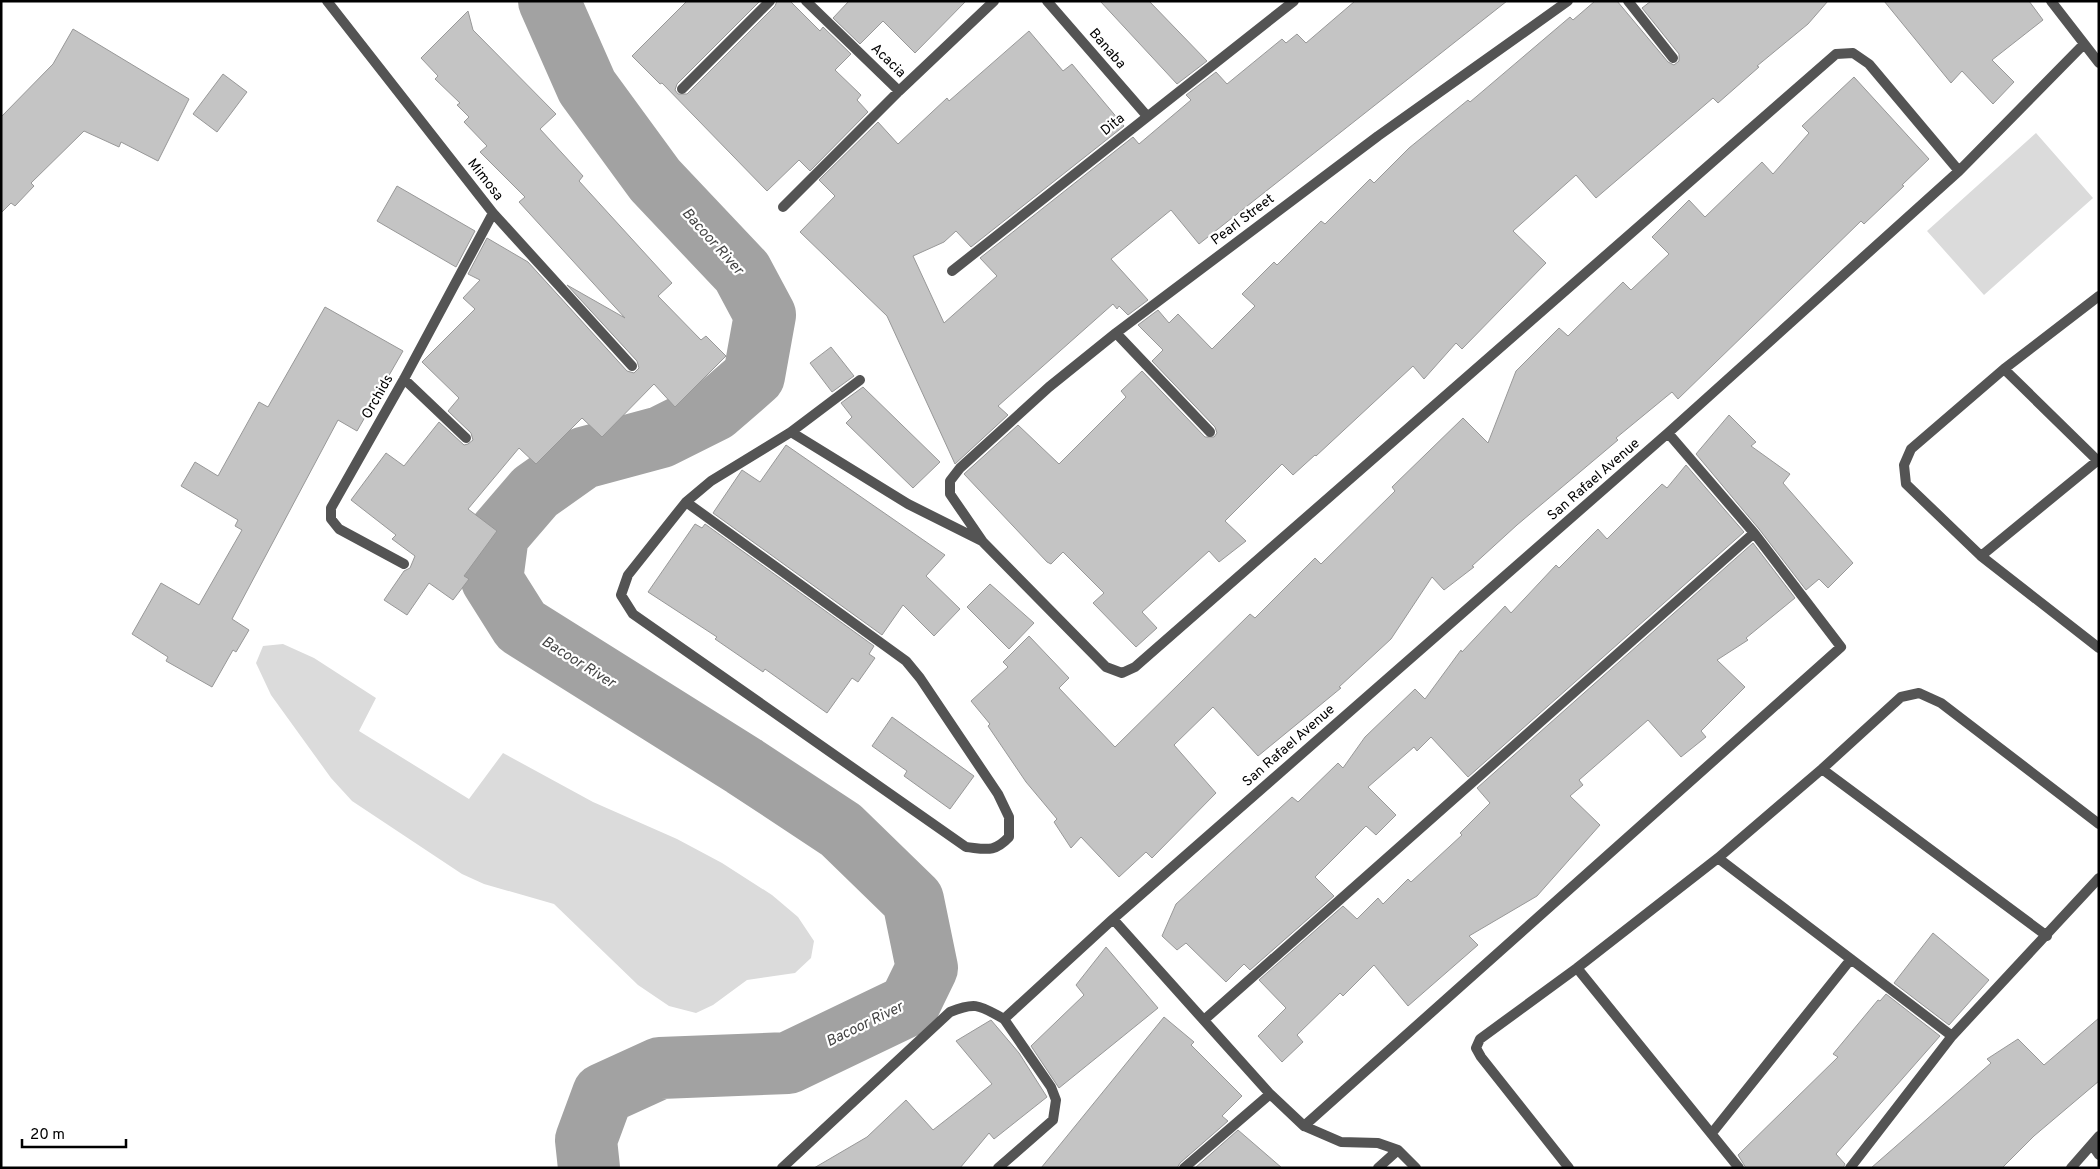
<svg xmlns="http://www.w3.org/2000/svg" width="2100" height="1169" font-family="Overpass,sans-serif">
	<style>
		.green { fill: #dbdbdb }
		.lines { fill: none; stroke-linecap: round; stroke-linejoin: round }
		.river { stroke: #a2a2a2; stroke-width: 62 }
		.building { fill: #c4c4c4; stroke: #989898 }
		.street { stroke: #545454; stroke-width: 10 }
		.labels { text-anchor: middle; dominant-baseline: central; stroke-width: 4.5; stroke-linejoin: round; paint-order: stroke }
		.street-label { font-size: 14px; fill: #000; stroke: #fff }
		.water-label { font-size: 15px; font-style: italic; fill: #434343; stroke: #fff }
	</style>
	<rect width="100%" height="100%" fill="#fff"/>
	<path class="green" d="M2036,133L2093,198L1984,295L1927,231Z
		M283,644L314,658L376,698L359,731L469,799L503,753L593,802L677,839L722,863L772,895L798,917L814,941L811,958L795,973L747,980L713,1005L696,1013L669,1006L638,985L554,904L484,884L462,874L352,801L331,778L271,695L256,663L263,646Z"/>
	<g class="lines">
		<path class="river" d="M549,1L587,87L655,180L742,272L765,315L754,376L715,410L661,437L583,458L535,492L498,535L492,580L521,626L744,766L841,830L913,900L927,968L909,1005L788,1063L660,1068L603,1094L586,1140L589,1168"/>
	</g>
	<path class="building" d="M687,1H760L677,84L675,90L678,94H687L775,6L777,1H790L820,31L823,27L851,54L835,70L861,95L857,100L868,112L810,171L799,160L767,191L662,83L660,84L632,56Z
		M849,1H966L915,53L883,21L860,44L833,18Z
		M1100,1H1149L1207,61L1177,84Z
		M1355,1H1507L1199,244L1171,210L1111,259L1148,300L1128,315L1119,306L1117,309L1113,304L998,406L1008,415L955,464L887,316L800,232L835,196L819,180L878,122L898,144L947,98L949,101L1029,31L1063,71L1072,64L1124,126L971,247L956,231L944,242L913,256L944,323L997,276L980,258L1133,137L1139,144L1191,100L1186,95L1216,72L1227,84L1282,39L1286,43L1297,34L1306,43Z
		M1595,1H1617L1668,62L1674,65L1679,61V54L1642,8L1651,1H1828L1808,24L1757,66L1759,67L1718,103L1713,98L1596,198L1576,175L1513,231L1546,263L1462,349L1456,343L1424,379L1413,366L1316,456L1315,455L1293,475L1282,464L1225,521L1246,541L1219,562L1209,551L1142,612L1157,628L1136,647L1093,603L1104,593L1063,552L1051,564L1047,562L964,474L1018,425L1059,464L1126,397L1121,391L1142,371L1205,437H1214L1217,433L1215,427L1152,361L1163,350L1138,325L1158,310L1169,323L1178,314L1212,349L1255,306L1242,294L1274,262L1277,265L1321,221L1325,224L1370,179L1374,183L1409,148L1468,100L1470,102L1570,17L1573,20Z
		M1884,1H2029L2043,20L1992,60L2014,82L1993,104L1962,71L1951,83Z
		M468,11L473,30L556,114L540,129L583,176L579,181L672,283L658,296L701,340L706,336L726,356L675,407L654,384L602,437L582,418L536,464L519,448L468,509L497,531L464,576L469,579L453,600L429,583L407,615L384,600L404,571L410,568L415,556L392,539L396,535L351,500L386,453L404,466L439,422L464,445L468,444L473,440L471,433L448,411L459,398L422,362L475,309L463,298L480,280L468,274L487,238L528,262L627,371L634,373L639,368L637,361L567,285L625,318L519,202L525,197L480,152L487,146L464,122L469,117L457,105L460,103L435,79L438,76L421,58Z
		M73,29L189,99L158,161L121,142L119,147L84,131L31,183L34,186L15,206L11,203L1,213V117L53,64Z
		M223,74L247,92L217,132L193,114Z
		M1854,77L1929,159L1902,185L1904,186L1864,224L1861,221L1678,399L1672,392L1616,438L1618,440L1517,525L1472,566L1474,567L1444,590L1432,577L1391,639L1339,687L1341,688L1258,756L1213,707L1174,745L1216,793L1152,858L1146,852L1119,877L1081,837L1071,848L1054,822L1057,819L1026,782L988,726L990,724L971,701L1008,667L1003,662L1029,636L1069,678L1059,688L1115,747L1250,614L1255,618L1315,558L1321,564L1395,491L1392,487L1463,418L1488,443L1516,371L1559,328L1568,336L1623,282L1631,290L1669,254L1652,237L1689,200L1705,217L1762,162L1773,174L1809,133L1802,126Z
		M397,186L475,231L456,267L377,221Z
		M325,307L403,351L357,431L338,420L232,619L249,630L236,652L233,650L212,687L166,661L168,657L132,634L161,583L199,605L242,530L235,526L238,520L181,486L195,462L218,476L259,402L268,407Z
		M831,347L854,376L832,392L810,363Z
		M863,387L940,462L913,488L846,423L852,417L841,403Z
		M1729,415L1756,442L1751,446L1790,474L1783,483L1853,563L1828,588L1819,579L1806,590L1759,529L1696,454Z
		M786,445L945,555L926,576L960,609L934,636L903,605L882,635L713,513L742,470L760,482Z
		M1686,465L1744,532L1468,777L1431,737L1417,751L1414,747L1368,787L1396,815L1376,835L1366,826L1315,877L1334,896L1250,970L1244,964L1226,982L1186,943L1177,950L1162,936L1176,904L1292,797L1298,802L1338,763L1343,768L1365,737L1415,689L1425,699L1461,650L1462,652L1505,606L1511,613L1556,565L1559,568L1598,529L1607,539L1662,484L1667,488Z
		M695,524L702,528L705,524L874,646L869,654L875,658L858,682L852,678L827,713L765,669L763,672L715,639L717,637L648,592Z
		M1753,543L1795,598L1746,638L1748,640L1717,660L1745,687L1701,731L1706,737L1681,757L1648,720L1579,780L1583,785L1570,796L1600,825L1537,896L1469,936L1478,945L1408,1006L1374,965L1343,996L1340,993L1297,1035L1303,1042L1282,1062L1258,1036L1286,1008L1259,980L1343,906L1357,919L1378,898L1383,904L1408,879L1411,882L1462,835L1460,833L1490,803L1477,788Z
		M990,584L1034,623L1009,649L967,607Z
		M892,717L974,776L950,809L904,776L907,771L872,746Z
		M1933,933L1989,980L1949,1025L1894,983Z
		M1106,947L1158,1008L1059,1088L1031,1046L1084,995L1076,985Z
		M1886,994L1940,1036L1836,1154L1845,1164L1843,1168H1746L1738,1155L1838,1057L1833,1054L1878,1000L1880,1001Z
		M1164,1017L1194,1042L1191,1045L1242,1096L1222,1116L1228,1121L1180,1163L1177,1168H1041Z
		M2099,1018V1081L2034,1136L2002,1168H1871L1991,1063L1987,1059L2018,1039L2044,1065Z
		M991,1020L1019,1053L1047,1097L994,1139L989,1133L960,1168H814L867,1137L906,1100L933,1130L992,1084L956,1041Z
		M1238,1130L1282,1168H1195Z"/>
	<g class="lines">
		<path class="street" d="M327,1L493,213L632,366
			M806,1L899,91L994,1
			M1047,1L1147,116
			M1568,1L1378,136L1116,333L1049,387L960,468L950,481V494L983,542L1106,667L1122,673L1135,667L1836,54L1853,53L1869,64L1959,171L2084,44
			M1628,1L1673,58
			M2051,1L2099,63
			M682,89L770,1
			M783,207L899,91
			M952,271L1294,1
			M2099,296L2004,369L1911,449L1904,465L1906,484L1981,556L2099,648
			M1116,333L1210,432
			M2004,369L2099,462
			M404,379L466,438
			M791,432L908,504L982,541
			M686,502L906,661L920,678L998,794L1009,817V837C994,853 986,849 966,847L633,614L621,595L628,575L686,502L711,481L791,432L860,380
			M1981,556L2097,461
			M404,564L339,529L331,519V508L404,379L493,213
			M1822,769L2047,936
			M1718,858L1952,1036
			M1113,919L1270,1094L1304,1126L1841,647L1754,533L1668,433
			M1577,968L1739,1168
			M1204,1020L1754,533
			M1304,1126L1341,1142L1378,1143L1398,1150L1416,1168
			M1712,1133L1851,959
			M2092,1145L2099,1155
			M782,1168L950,1012C977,1001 980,1006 1004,1019
			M998,1168L1053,1120L1056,1100L1051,1087L1004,1019L1113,919L1668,433L1959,171
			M1184,1168L1270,1094
			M1378,1168L1398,1150
			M1569,1168L1481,1057L1476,1048L1480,1039L1577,968L1718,858L1822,769L1901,697L1919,693L1941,703L2099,824
			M1850,1168L1952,1036L2099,878
			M2071,1168L2099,1136"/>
	</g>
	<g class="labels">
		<g class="street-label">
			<text transform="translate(1107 49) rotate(49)">Banaba</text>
			<text transform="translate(888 61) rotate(44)">Acacia</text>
			<text transform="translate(1113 125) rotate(-39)">Dita</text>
			<text transform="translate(485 180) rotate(52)">Mimosa</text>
			<text transform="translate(1243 220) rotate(-37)">Pearl Street</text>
			<text transform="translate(378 397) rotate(-60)">Orchids</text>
			<text transform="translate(1594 480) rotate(-41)">San Rafael Avenue</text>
			<text transform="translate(1289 746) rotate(-41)">San Rafael Avenue</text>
		</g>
		<g class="water-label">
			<text transform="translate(712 242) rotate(48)">Bacoor River</text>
			<text transform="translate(578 663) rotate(32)">Bacoor River</text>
			<text transform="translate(865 1025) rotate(-26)">Bacoor River</text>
		</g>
	</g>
	<rect width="2100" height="1169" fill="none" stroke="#000000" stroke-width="5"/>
	<path d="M22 1139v8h104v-8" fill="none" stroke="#000000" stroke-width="2.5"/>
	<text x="30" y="1139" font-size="15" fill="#000000" stroke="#ffffff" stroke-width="4" paint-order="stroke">20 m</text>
</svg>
